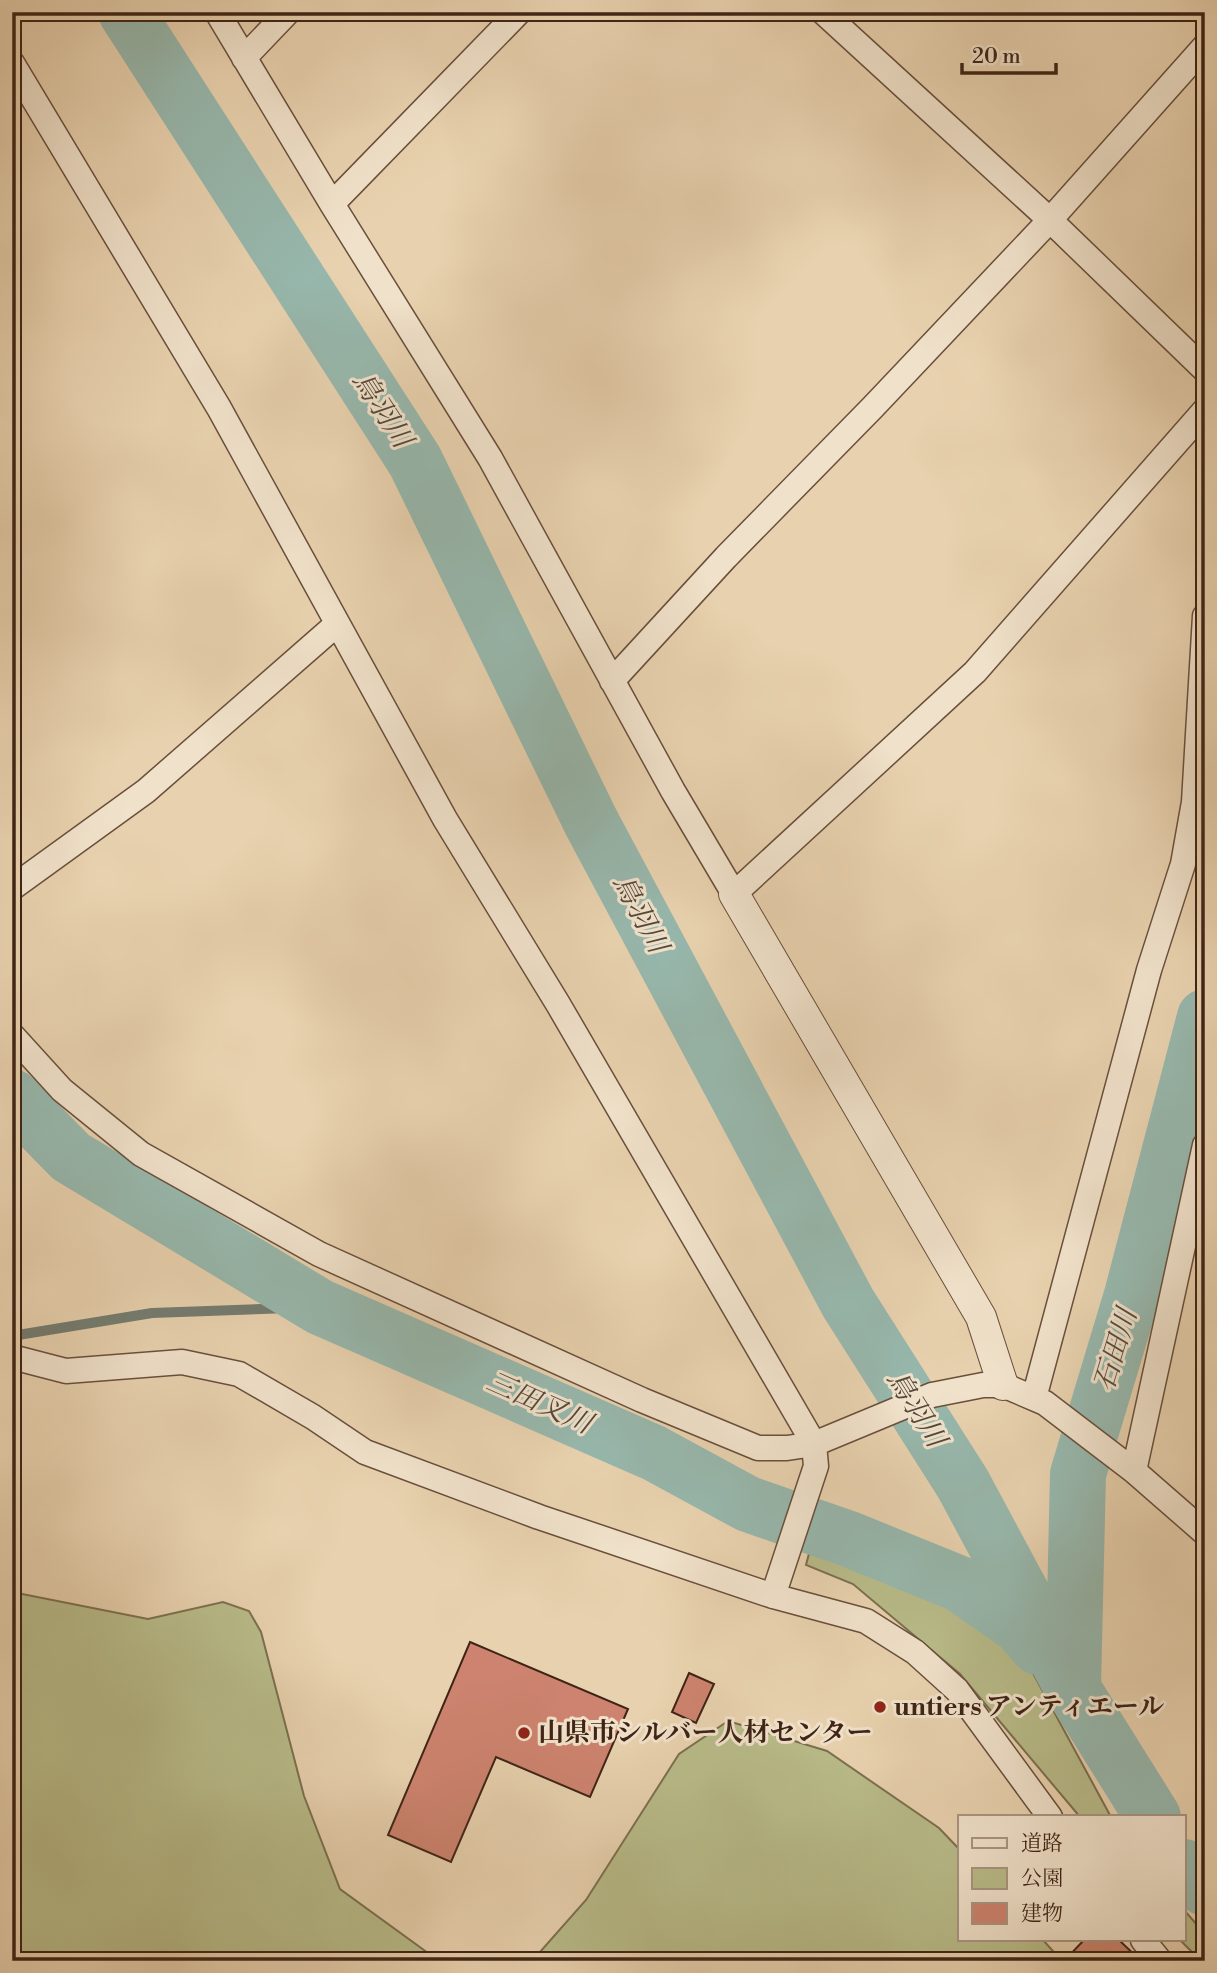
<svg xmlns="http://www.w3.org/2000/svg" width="1217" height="1973" font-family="'Libre Bodoni','Noto Serif JP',serif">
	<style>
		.green { fill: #b8bb89; stroke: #7c7050; stroke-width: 2 }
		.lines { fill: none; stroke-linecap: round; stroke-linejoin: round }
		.stream { stroke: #747c70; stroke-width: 10 }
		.river { stroke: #97b7ac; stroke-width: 56 }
		.building { fill: #cd836f; stroke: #3f2416; stroke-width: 2 }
		.minor-casing { stroke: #694f3c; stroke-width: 27 }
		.tertiary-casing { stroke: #694f3c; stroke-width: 32 }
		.minor { stroke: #f0e1ca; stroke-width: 24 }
		.tertiary { stroke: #f0e1ca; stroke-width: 30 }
		.poi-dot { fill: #8f2418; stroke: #f0e1ca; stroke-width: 2.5 }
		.labels { text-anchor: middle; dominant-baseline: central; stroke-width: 6; stroke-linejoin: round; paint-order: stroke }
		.poi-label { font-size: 26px; font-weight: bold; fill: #3f2416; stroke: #f0e1ca; text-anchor: start }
		.water-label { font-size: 28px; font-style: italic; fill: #55493c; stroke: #f0e1ca }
	</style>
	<rect width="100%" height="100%" fill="#e8d1ae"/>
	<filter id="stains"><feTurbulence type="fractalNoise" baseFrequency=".00286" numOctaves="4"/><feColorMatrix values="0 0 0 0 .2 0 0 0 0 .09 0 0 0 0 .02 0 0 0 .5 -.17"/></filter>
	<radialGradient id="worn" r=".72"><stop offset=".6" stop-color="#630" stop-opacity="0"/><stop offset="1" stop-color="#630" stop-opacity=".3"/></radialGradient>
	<path class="green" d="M812,1542L901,1571L990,1620L1027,1662L1111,1817H1080L960,1674L853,1584L806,1565Z
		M12,1592L148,1619L223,1602L249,1611L261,1632L304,1796L340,1889L439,1961H12Z
		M728,1721L827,1751L939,1828L960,1850V1940H1043L1062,1961H532L586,1900L679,1754Z
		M1184,1910L1205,1934V1961H1201L1180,1940H1184Z"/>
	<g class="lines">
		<path class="stream" d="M12,1336L152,1313L320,1307"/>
		<path class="river" d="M126,12L415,461L591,822L848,1303L963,1484L1073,1689L1153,1817
			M12,1097L71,1157L320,1307L654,1453L748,1504L849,1539L960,1584L1020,1626L1038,1647
			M1073,1687L1078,1474L1132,1295L1205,1017
			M1184,1867L1189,1876L1205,1888"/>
	</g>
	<path class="building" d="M470,1642L628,1709L590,1797L496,1757L451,1862L388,1835Z
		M689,1673L714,1684L696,1723L672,1712Z
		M1084,1940H1119L1141,1961H1064Z"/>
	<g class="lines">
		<g class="minor-casing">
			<path id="minor" d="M217,12L332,204L490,458L673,791L734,894L975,672L1205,410
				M823,12L1050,220L1205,370
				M244,58L288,12
				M12,63L219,408L445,819L558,1004L814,1444L816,1466L773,1596
				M332,204L519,12
				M612,681L726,557L873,407L1050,220L1205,46
				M12,888L146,791L337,624
				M12,1035L62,1090L141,1154L319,1254L642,1400L758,1448H787L814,1444L932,1395L983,1385H1003L1045,1403L1134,1471L1205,1533
				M12,1357L66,1371L182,1362L239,1374L313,1417L365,1452L539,1517L773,1596L866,1621L915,1652L957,1690L1050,1817
				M1034,1398L1149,970L1183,864L1194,802L1205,616
				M1134,1471L1205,1145
				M1143,1940L1160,1961"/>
		</g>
		<g class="tertiary-casing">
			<path id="tertiary" d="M734,894L981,1317L1003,1385"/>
		</g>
		<use href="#minor" class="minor"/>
		<use href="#tertiary" class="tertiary"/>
	</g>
	<g class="poi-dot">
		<circle cx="880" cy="1707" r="7"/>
		<circle cx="524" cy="1733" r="7"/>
	</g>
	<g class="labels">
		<g class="poi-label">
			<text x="894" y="1707">untiers アンティエール</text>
			<text x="538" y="1733">山県市シルバー人材センター</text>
		</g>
		<g class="water-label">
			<text transform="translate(382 410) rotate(57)">鳥羽川</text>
			<text transform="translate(640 914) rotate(62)">鳥羽川</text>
			<text transform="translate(1116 1350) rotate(-73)">石田川</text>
			<text transform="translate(539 1403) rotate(24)">三田叉川</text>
			<text transform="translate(916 1409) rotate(58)">鳥羽川</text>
		</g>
	</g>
	<rect width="1217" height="1973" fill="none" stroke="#e8d1ae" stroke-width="42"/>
	<rect x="14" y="14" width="1189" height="1945" fill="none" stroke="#3f2416" stroke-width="3.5"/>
	<rect x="21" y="21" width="1175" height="1931" fill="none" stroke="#3f2416" stroke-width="2"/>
	<rect x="958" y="1815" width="228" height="126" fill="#f0e1ca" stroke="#a99582" stroke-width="2"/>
	<rect x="972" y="1838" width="35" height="10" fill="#f0e1ca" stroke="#a99582" stroke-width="2"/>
	<text x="1021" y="1850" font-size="21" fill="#3f2416">道路</text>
	<rect x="972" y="1868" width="35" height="21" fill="#b8bb89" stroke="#a99582" stroke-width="2"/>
	<text x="1021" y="1885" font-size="21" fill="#3f2416">公園</text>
	<rect x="972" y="1903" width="35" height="21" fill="#cd836f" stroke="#a99582" stroke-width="2"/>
	<text x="1021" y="1920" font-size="21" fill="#3f2416">建物</text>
	<path d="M962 63v10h94v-10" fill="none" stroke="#3f2416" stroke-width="3.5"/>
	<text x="972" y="63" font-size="21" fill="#3f2416" stroke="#f0e1ca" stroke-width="5" paint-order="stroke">20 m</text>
	<rect width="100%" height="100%" filter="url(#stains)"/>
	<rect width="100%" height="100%" fill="url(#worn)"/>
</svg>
